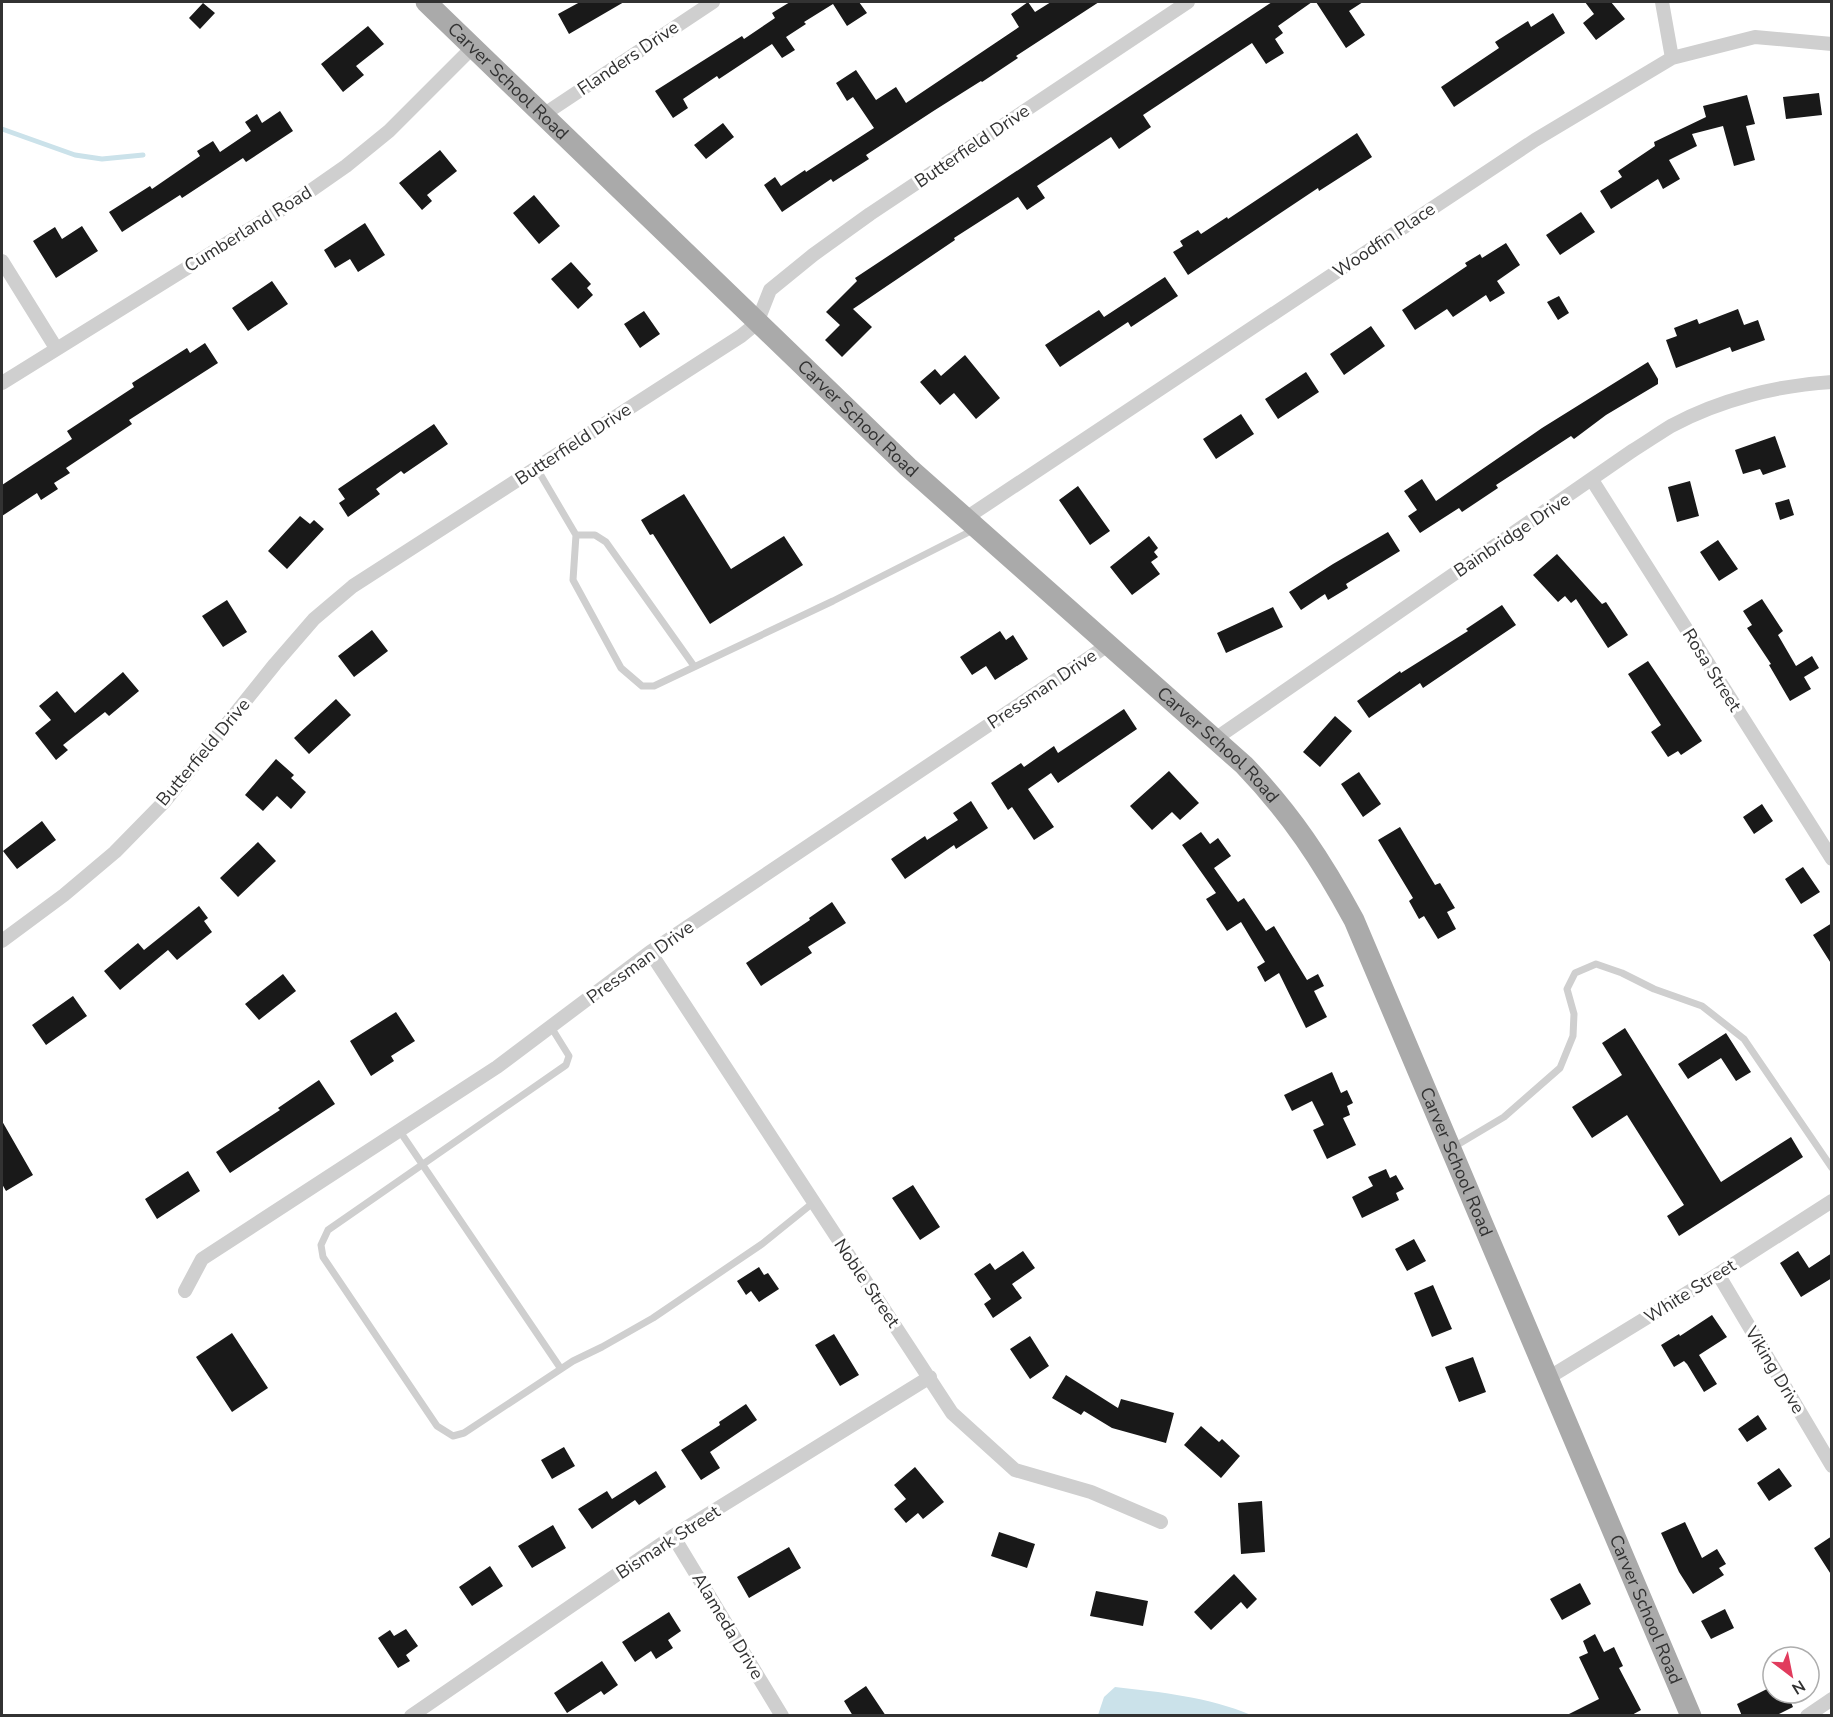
<svg xmlns="http://www.w3.org/2000/svg" width="1833" height="1717" font-family="'Nunito Sans',sans-serif">
	<style>
		.water { fill: #cbe2ea }
		.lines { fill: none; stroke-linecap: round; stroke-linejoin: round }
		.stream { stroke: #cbe2ea; stroke-width: 5 }
		.building { fill: #191919 }
		.service { stroke: #cfcfcf; stroke-width: 7 }
		.minor { stroke: #cfcfcf; stroke-width: 14 }
		.primary { stroke: #aaa; stroke-width: 21 }
		.labels { text-anchor: middle; dominant-baseline: central; stroke-width: 6; stroke-linejoin: round; paint-order: stroke }
		.street-label { font-size: 18px; fill: #323232; stroke: #fff }
	</style>
	<rect width="100%" height="100%" fill="#fff"/>
	<path class="water" d="M1115,1687C1160,1692 1209,1697 1251,1715H1098L1104,1697Z"/>
	<g class="lines">
		<path class="stream" d="M2,129L75,155L102,159L143,155"/>
	</g>
	<path class="building" d="M580,2H624L569,34L558,14Z
		M790,2H859L867,13L847,26L833,4L804,22L806,24L786,37L795,50L782,58L772,44L719,79L717,76L683,99L688,108L673,118L655,91L742,36L744,39L775,18L772,13Z
		M1028,2L1035,12L1051,2H1099L1016,56L1018,58L982,82L981,81L935,110L866,155L869,159L833,182L831,179L782,212L764,185L775,177L781,186L805,170L806,172L874,128L853,97L847,101L836,83L856,70L876,100L896,87L906,103L1019,27L1011,14Z
		M1272,2H1312L1278,26L1283,33L1275,39L1284,53L1266,64L1252,43L1143,115L1151,127L1119,149L1111,137L1037,186L1045,198L1027,210L1018,197L954,238L955,240L853,309L872,327L842,357L825,340L840,325L826,312L857,281L855,278Z
		M1316,2H1363L1349,11L1365,35L1346,48Z
		M1585,2H1611L1625,19L1596,40L1583,23L1594,14Z
		M203,3L215,13L200,29L189,18Z
		M1553,13L1565,33L1454,107L1441,87L1499,48L1495,42L1528,21L1531,27Z
		M368,26L384,44L356,66L364,75L343,92L321,64Z
		M1819,93L1822,115L1786,119L1783,97Z
		M1747,95L1755,124L1746,126L1755,160L1734,166L1723,126L1692,134L1697,146L1669,160L1680,179L1663,189L1658,179L1611,209L1600,191L1622,177L1618,171L1655,146L1654,142L1706,117L1703,106Z
		M280,111L293,131L246,162L243,158L182,198L180,195L122,232L109,212L150,186L152,189L200,156L197,151L213,141L220,152L251,131L245,122L257,114L262,123Z
		M723,123L734,137L706,159L694,145Z
		M1357,133L1372,157L1319,191L1318,188L1188,275L1173,252L1183,246L1180,241L1198,230L1201,234L1227,217L1228,219Z
		M440,150L457,171L427,195L432,201L422,210L399,183Z
		M534,195L560,226L539,244L513,213Z
		M1581,212L1595,232L1560,255L1546,235Z
		M365,223L385,255L358,272L350,259L335,268L324,250Z
		M82,226L98,251L56,278L33,241L55,227L62,239Z
		M1506,243L1520,265L1497,281L1505,293L1490,302L1486,295L1453,317L1447,309L1415,330L1402,310L1467,266L1465,263L1480,254L1482,258Z
		M571,262L591,284L587,288L593,295L578,309L551,279Z
		M1165,277L1178,296L1131,327L1128,322L1060,367L1045,345L1099,310L1104,317Z
		M272,281L288,304L248,331L232,308Z
		M1559,296L1569,313L1558,320L1547,302Z
		M1738,309L1744,325L1758,320L1765,340L1732,352L1730,347L1676,368L1666,340L1677,336L1674,328L1697,319L1699,324Z
		M644,311L660,334L640,348L624,324Z
		M1371,326L1385,346L1344,375L1330,354Z
		M205,343L218,363L129,420L132,424L66,468L70,473L54,483L58,489L41,500L37,493L2,516V485L72,439L67,431L134,387L132,383L187,348L190,353Z
		M965,355L1000,398L976,419L954,393L940,405L920,382L935,369L941,376Z
		M1648,362L1658,379V384L1606,415L1574,439L1571,436L1496,485L1498,488L1462,512L1459,508L1420,533L1408,516L1417,510L1404,491L1422,479L1436,501L1542,428Z
		M1306,372L1319,392L1278,419L1265,399Z
		M1241,414L1254,434L1216,459L1203,439Z
		M434,424L448,444L404,474L401,471L376,489L380,494L348,517L339,503L345,499L338,489Z
		M1775,436L1786,467L1763,475L1760,469L1743,474L1735,450Z
		M1690,481L1699,516L1677,522L1668,487Z
		M1078,486L1110,531L1090,545L1059,500Z
		M684,494L731,569L784,536L803,565L710,624L653,534L650,535L641,520Z
		M1789,499L1794,515L1780,520L1775,503Z
		M300,516L310,524L314,520L324,529L287,569L268,551Z
		M1388,532L1400,551L1346,584L1348,588L1328,600L1325,594L1301,610L1289,592L1333,564Z
		M1149,536L1158,548L1154,552L1158,557L1151,562L1160,574L1132,595L1110,567Z
		M1718,540L1738,569L1719,581L1700,552Z
		M1557,554L1602,604L1606,602L1628,635L1608,648L1576,599L1571,603L1565,596L1558,602L1533,575Z
		M1762,599L1783,631L1778,635L1796,666L1812,656L1819,668L1804,677L1811,689L1790,701L1769,665L1771,664L1747,628L1752,625L1743,611Z
		M227,600L247,632L223,647L202,616Z
		M1502,605L1516,625L1423,688L1420,683L1369,718L1357,701L1400,671L1401,673L1468,631L1466,629Z
		M1273,607L1283,627L1226,653L1217,633Z
		M372,630L388,651L354,677L338,656Z
		M1000,631L1006,640L1013,635L1028,659L995,680L986,666L972,675L960,657Z
		M1648,661L1702,741L1681,755L1678,751L1668,757L1651,732L1661,725L1628,674Z
		M123,672L139,691L109,716L105,712L63,745L68,750L56,760L35,733L51,720L39,706L57,691L75,713Z
		M336,699L351,715L309,754L294,738Z
		M1124,709L1137,729L1058,783L1051,773L1028,789L1054,827L1034,840L1012,807L1008,810L991,783L1021,763L1024,767L1054,746L1058,753Z
		M1335,716L1352,731L1320,767L1303,752Z
		M276,759L294,775L291,778L306,792L291,809L277,796L263,811L245,795Z
		M1169,771L1199,803L1180,820L1172,812L1152,830L1130,806Z
		M1359,772L1381,804L1363,817L1341,784Z
		M971,801L988,828L956,849L954,845L905,879L891,859L925,836L927,840L958,820L953,813Z
		M1762,804L1773,821L1754,834L1743,817Z
		M42,821L56,840L17,869L3,851Z
		M1400,827L1435,885L1440,883L1455,908L1447,912L1456,929L1438,939L1424,916L1419,919L1409,901L1413,898L1378,840Z
		M1201,832L1210,844L1218,838L1231,856L1214,868L1238,902L1244,898L1266,931L1274,926L1307,980L1318,974L1324,986L1314,991L1327,1017L1306,1028L1279,973L1265,982L1257,967L1265,962L1241,922L1227,931L1206,899L1216,893L1182,845Z
		M258,842L276,861L238,897L220,878Z
		M1803,867L1820,892L1801,904L1785,879Z
		M832,902L846,923L808,947L812,953L761,986L746,963L810,920L809,918Z
		M199,906L208,918L204,921L212,932L177,960L168,950L120,990L104,971L138,943L144,950Z
		M1832,923V965L1813,935Z
		M283,974L296,991L259,1020L245,1004Z
		M73,996L87,1016L46,1045L32,1025Z
		M396,1012L415,1041L391,1056L394,1061L371,1076L350,1041Z
		M1625,1028L1721,1182L1791,1137L1803,1157L1679,1236L1667,1216L1684,1205L1627,1115L1592,1138L1572,1107L1622,1075L1602,1043Z
		M1726,1033L1751,1072L1736,1081L1721,1058L1688,1079L1678,1064Z
		M1332,1072L1341,1093L1347,1090L1353,1103L1347,1106L1350,1115L1343,1118L1356,1145L1327,1159L1313,1130L1324,1125L1312,1101L1292,1111L1284,1095Z
		M319,1080L335,1104L230,1173L216,1152L280,1110L278,1108Z
		M2,1121L33,1175L6,1191L2,1184Z
		M1386,1169L1390,1178L1396,1175L1404,1189L1396,1193L1399,1200L1362,1218L1352,1197L1373,1186L1368,1177Z
		M188,1171L200,1191L157,1219L145,1199Z
		M913,1185L940,1227L920,1240L892,1198Z
		M1414,1239L1426,1261L1407,1271L1395,1249Z
		M1023,1251L1035,1268L1012,1284L1022,1298L993,1318L984,1304L991,1299L974,1274L990,1263L995,1270Z
		M1798,1251L1809,1268L1832,1253V1278L1801,1297L1780,1263Z
		M759,1267L764,1275L768,1273L779,1289L759,1302L751,1291L746,1295L737,1281Z
		M1433,1285L1452,1329L1432,1337L1414,1293Z
		M1712,1315L1727,1337L1699,1355L1717,1384L1704,1392L1687,1364L1684,1361L1674,1367L1661,1345L1679,1334L1680,1336Z
		M232,1333L268,1388L232,1412L196,1357Z
		M834,1334L859,1375L840,1386L815,1345Z
		M1030,1336L1049,1366L1030,1379L1010,1349Z
		M1473,1357L1486,1392L1459,1402L1445,1367Z
		M1066,1375L1118,1408L1121,1399L1174,1413L1166,1443L1112,1428L1084,1411L1081,1415L1052,1398Z
		M746,1404L757,1420L710,1452L720,1468L701,1480L681,1450L720,1425L719,1422Z
		M1758,1415L1767,1429L1747,1442L1738,1429Z
		M1201,1426L1219,1442L1222,1439L1240,1456L1221,1478L1184,1445Z
		M564,1447L575,1466L552,1479L541,1460Z
		M915,1467L944,1502L923,1519L918,1513L906,1523L894,1509L906,1499L894,1485Z
		M1779,1468L1792,1486L1769,1501L1757,1483Z
		M656,1471L666,1487L639,1505L635,1500L592,1529L578,1509L607,1491L612,1499Z
		M1262,1501L1265,1552L1241,1554L1238,1503Z
		M1685,1522L1702,1558L1717,1549L1726,1564L1719,1568L1724,1575L1693,1594L1679,1572L1661,1533Z
		M553,1525L566,1548L532,1568L518,1546Z
		M999,1532L1035,1544L1027,1568L991,1556Z
		M1832,1536V1576L1814,1548Z
		M789,1547L801,1568L749,1598L737,1577Z
		M490,1566L503,1586L472,1606L459,1587Z
		M1234,1574L1257,1599L1247,1609L1241,1602L1211,1630L1194,1612Z
		M1580,1583L1591,1604L1562,1620L1550,1599Z
		M1096,1591L1148,1601L1143,1626L1090,1616Z
		M1725,1609L1734,1628L1711,1639L1701,1621Z
		M669,1612L681,1631L668,1640L673,1648L656,1659L651,1651L635,1662L622,1642Z
		M406,1629L418,1646L406,1655L410,1661L398,1668L378,1638L390,1630L394,1636Z
		M1595,1634L1604,1652L1614,1647L1623,1666L1619,1668L1641,1710L1630,1716H1565L1599,1699L1579,1657L1588,1653L1583,1641Z
		M602,1661L618,1685L604,1695L601,1691L567,1713L554,1693Z
		M866,1686L886,1716H853L844,1701Z
		M1773,1686V1693H1787L1793,1707L1775,1716H1742L1737,1704Z"/>
	<g class="lines">
		<path class="service" d="M536,467L576,535L573,580L621,668L642,686H654L833,601L975,529
			M576,535H595L606,542L694,666
			M551,1027L569,1056L566,1065L328,1230L321,1245L323,1257L437,1426L453,1436L464,1433L573,1361L602,1347L653,1318L762,1244L814,1202
			M399,1130L561,1369
			M1452,1148L1504,1117L1560,1068L1573,1036L1574,1014L1567,989L1575,973L1596,964L1622,973L1654,989L1702,1006L1744,1039L1832,1168"/>
		<path class="minor" d="M1662,2L1672,58
			M543,115L713,2
			M2,261L56,348
			M2,383L303,196L346,166L389,131L473,47
			M1592,480L1832,859
			M966,518L1535,140L1672,58L1755,37L1832,44
			M1215,739L1632,451C1645,443 1658,434 1671,426C1719,400 1778,385 1832,382
			M2,941L64,895L115,852L165,801L275,664L314,619L353,586L741,336L757,323L770,290L813,255L870,214L1188,2
			M650,952L952,1413L1015,1470L1091,1492L1161,1522
			M1718,1274L1832,1466
			M185,1291L202,1259L497,1067L650,952L1108,645
			M1548,1378L1718,1274L1832,1201
			M673,1536L782,1716
			M411,1716L673,1536L930,1377
			M1807,1716L1832,1699"/>
		<path class="primary" id="s1" d="M426,2L908,467L1244,765C1291,814 1322,861 1354,920L1691,1716"/>
	</g>
	<g class="labels">
		<g class="street-label">
			<text transform="translate(628 58) rotate(-34)">Flanders Drive</text>
			<text stroke="none"><textPath href="#s1" startOffset="114">Carver School Road</textPath></text>
			<text transform="translate(972 146) rotate(-34)">Butterfield Drive</text>
			<text transform="translate(248 229) rotate(-32)">Cumberland Road</text>
			<text transform="translate(1384 240) rotate(-34)">Woodfin Place</text>
			<text stroke="none"><textPath href="#s1" startOffset="600">Carver School Road</textPath></text>
			<text transform="translate(573 444) rotate(-33)">Butterfield Drive</text>
			<text transform="translate(1512 535) rotate(-34)">Bainbridge Drive</text>
			<text transform="translate(1712 670) rotate(58)">Rosa Street</text>
			<text transform="translate(1042 689) rotate(-34)">Pressman Drive</text>
			<text stroke="none"><textPath href="#s1" startOffset="1086">Carver School Road</textPath></text>
			<text transform="translate(203 752) rotate(-50)">Butterfield Drive</text>
			<text transform="translate(640 962) rotate(-36)">Pressman Drive</text>
			<text stroke="none"><textPath href="#s1" startOffset="1572">Carver School Road</textPath></text>
			<text transform="translate(867 1283) rotate(56)">Noble Street</text>
			<text transform="translate(1690 1291) rotate(-32)">White Street</text>
			<text transform="translate(1775 1370) rotate(59)">Viking Drive</text>
			<text transform="translate(668 1542) rotate(-33)">Bismark Street</text>
			<text stroke="none"><textPath href="#s1" startOffset="2058">Carver School Road</textPath></text>
			<text transform="translate(728 1626) rotate(59)">Alameda Drive</text>
		</g>
	</g>
	<rect width="1833" height="1717" fill="none" stroke="#323232" stroke-width="6"/>
	<g transform="translate(1791 1675) rotate(148)"><circle r="28" fill="#ffffff" stroke="#adadad" stroke-width="1.5"/>
	<path d="M0-4.5L10 22L0 15L-10 22Z" fill="#e13b5d"/>
	<text y="-9" font-size="16" font-weight="bold" text-anchor="middle" fill="#323232">N</text>
	</g>
</svg>
